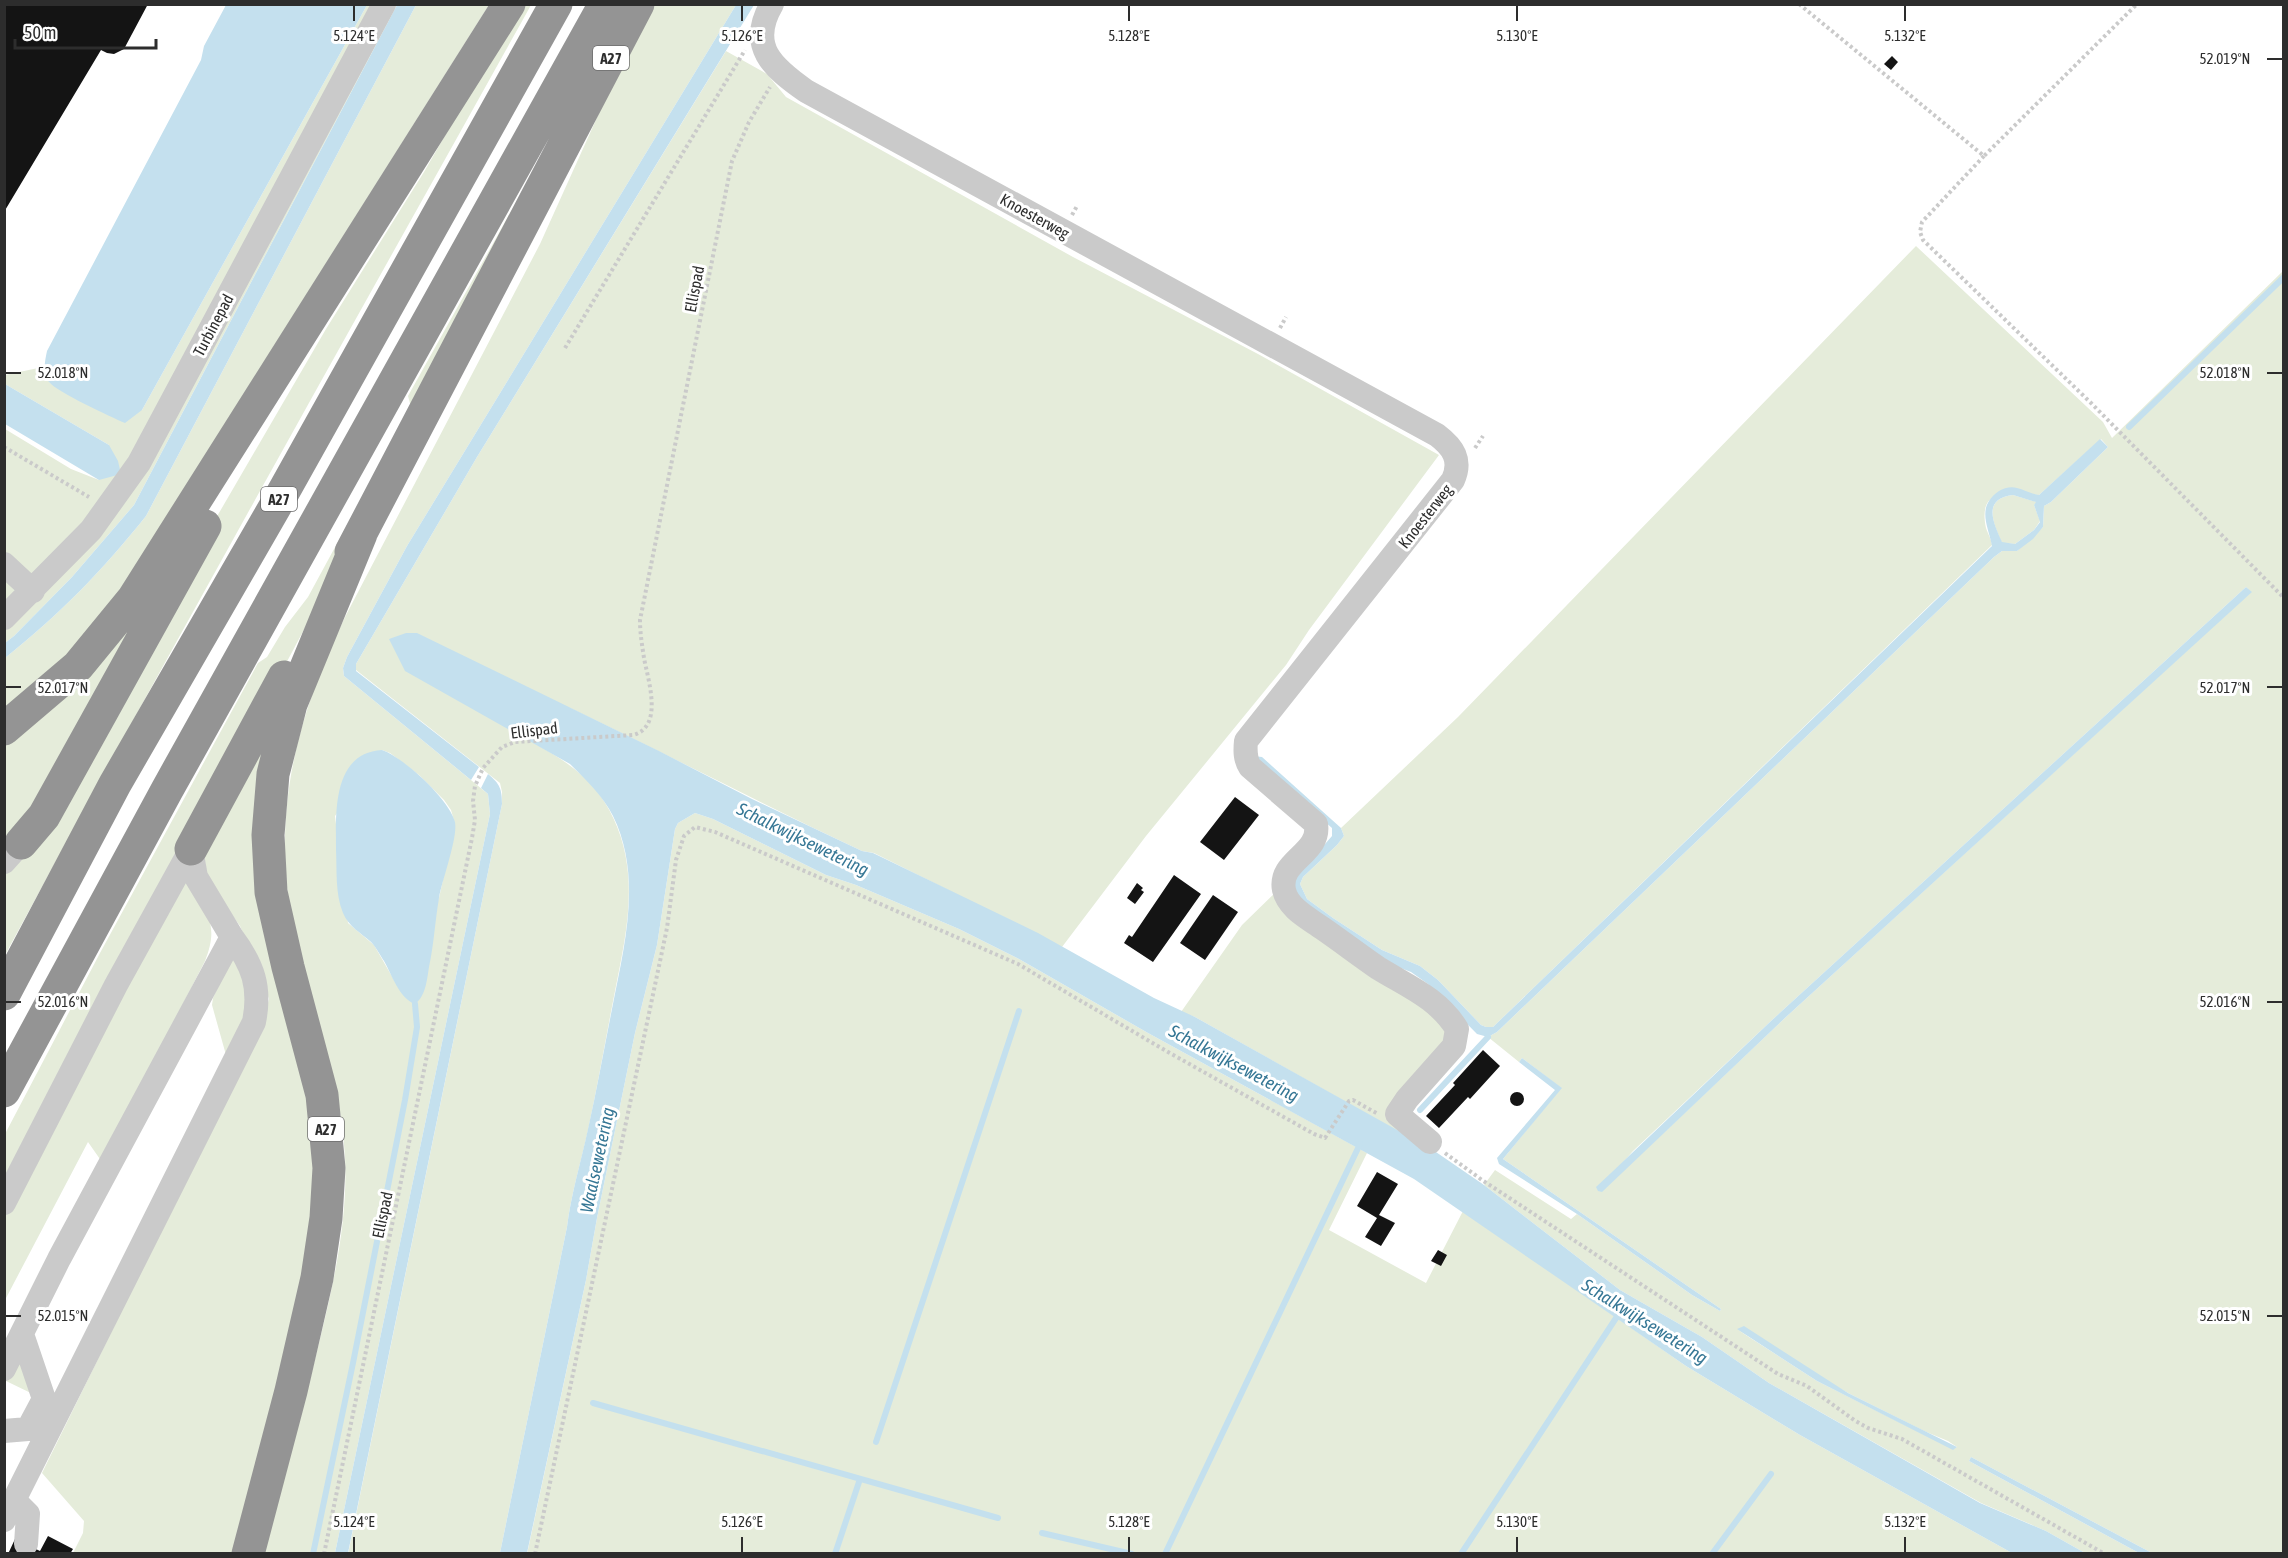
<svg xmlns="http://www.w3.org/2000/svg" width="2288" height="1558" font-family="'Asap Condensed',sans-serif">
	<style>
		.green { fill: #e5ecda; fill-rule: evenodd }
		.water { fill: #c4e0ee; fill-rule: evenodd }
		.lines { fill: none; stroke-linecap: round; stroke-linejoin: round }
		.stream { stroke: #c4e0ee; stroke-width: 6 }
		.building { fill: #141414 }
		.path { stroke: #cacaca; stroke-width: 4; stroke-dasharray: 3 3; stroke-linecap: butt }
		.minor { stroke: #cacaca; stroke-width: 24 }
		.highway { stroke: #949494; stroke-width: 33 }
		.ticks { fill: none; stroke: #2d2d2d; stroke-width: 2 }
		.labels { text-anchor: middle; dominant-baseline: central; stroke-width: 6; stroke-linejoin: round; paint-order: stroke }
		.shield { fill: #fff; stroke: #6c6c6c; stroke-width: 1.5 }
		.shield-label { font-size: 15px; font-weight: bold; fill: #2d2d2d }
		.street-label { font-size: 16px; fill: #2d2d2d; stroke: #fff }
		.water-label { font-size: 18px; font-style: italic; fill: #367795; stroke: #fff }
		.ticks-label { font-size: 15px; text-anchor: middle; fill: #2d2d2d; stroke: #fff; stroke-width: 6; stroke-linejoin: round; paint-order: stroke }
	</style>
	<rect width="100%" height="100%" fill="#fff"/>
	<path class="green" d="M367,5H397L134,505L72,577L14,636L5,643V429L71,469L99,480L109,445L5,384V375L43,367L50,383L142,410Z
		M416,5H489L112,603L65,659L5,711V658C60,614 102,571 146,516Z
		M520,5H531C355,321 177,637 5,955V870L205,537L326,329L424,172Z
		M626,5L439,376L5,1191V1134L100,953L258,663L267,657L285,627L308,597L411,407L408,396Z
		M655,5H736L407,546L347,657L343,668L344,676L488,794L490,814L335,1553L263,1554C283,1483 302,1414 319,1343C334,1282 348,1220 345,1157C341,1085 316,1018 298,949C268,830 292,725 345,617L540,244L609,91ZM382,750L390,753L419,775L444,800L451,810L455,824L439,898L398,987L374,945L348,923L335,816Z
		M726,51L767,74L786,97L1073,257L1258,354L1439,455L1309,630L1286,665L1146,836L1062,947L874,853L862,851C764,805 668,755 570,708L511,730C542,748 577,764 599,794C614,814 624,840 627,865C633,907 623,950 615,991C606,1037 598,1084 588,1130C581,1162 571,1194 567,1227L500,1553L348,1554L502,804V792L500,783L356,670V664L477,457Z
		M1916,246L2103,422L2112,438L2283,271V1553H2152L1971,1457L1969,1461L2139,1553H2085L2046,1531L1981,1503L1769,1383L1702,1337L1620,1290L1484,1185L1495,1170L1571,1219L1577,1214L1692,1295L1720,1311L1721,1309L1503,1159L1561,1088L1522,1058L1519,1062L1488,1037L1497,1032L1994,557L2002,551H2017L2043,527L2044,506L2051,502L2108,447L2101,439L2039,495C2011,493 1977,486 1986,528C1988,534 1991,538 1992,545L1493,1027H1486L1481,1025L1438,980L1420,966L1382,950L1333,918L1307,899L1300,884L1303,877L1337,845L1344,836L1341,828L1458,717ZM2246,587L2251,592L1786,1017L1602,1191H1598L1633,1151L1771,1021ZM1738,1330L1848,1393L1924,1431L1948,1441L1957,1447L1953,1449L1817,1381Z
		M2013,495L2037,502L2034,505L2040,521L2034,530L2015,544L2002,543C1993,522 1982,499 2013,495Z
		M192,515L21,831L5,843V737Z
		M277,704L269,759L324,1180L241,1553H73L83,1533L84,1521L42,1473L262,1025L269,999L260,972L240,926L214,890L207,876L203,846Z
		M695,813L713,819L826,875L856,885L959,929L1019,959L1148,1033L1367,1153L1329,1230L1426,1283L1463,1211L1686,1366L1800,1435L2012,1553L527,1554L586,1280L597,1218L635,1033L657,945L675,829L678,823Z
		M184,877C204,910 221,921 205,961L102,1162L88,1142L5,1300V1216Z
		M1280,888L1448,1019L1447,1045L1385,1115L1417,1142L1195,1017L1181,1012L1242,925Z
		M234,954L251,1004L226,1055L212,1005L213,998Z
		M22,1350L37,1396L6,1381Z"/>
	<path class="water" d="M226,5H367L142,410L125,423C111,417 57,392 49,382C42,373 45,361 47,351L201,60L204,46Z
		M397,5H416L146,516C102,571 60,614 5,658V643L14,636L72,577L134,505Z
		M736,5H754L477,457L356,664V671L479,767L471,780L344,676L343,668L347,657L407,546Z
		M5,384L109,445L118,461L121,474L99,480L5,424Z
		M2100,439L2108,447L2051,502L2044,506L2043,527L2033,539L2017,551H2002L1994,557L1497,1032L1488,1037L1477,1034L1428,984L1411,972L1382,961L1301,903L1291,883L1332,836V828L1255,760L1254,756L1262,757L1341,828L1344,836L1337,845L1303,877L1300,884L1307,899L1333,918L1382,950L1420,966L1438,980L1481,1025L1486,1027H1493L1992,546C1988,525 1976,507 1999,491C2004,488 2011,486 2017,488C2025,490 2031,494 2039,495ZM2013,495L2036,502L2034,505L2040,522L2034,530L2015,544L2002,542C1993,522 1982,499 2013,495Z
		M2246,587L2252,592L1786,1017L1602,1192L1598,1191L1596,1187L1612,1172L1771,1021Z
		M406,633H417L659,751L752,799L862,851L873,853L1038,933L1154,998L1195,1017L1433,1150L1484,1185L1620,1290L1702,1337L1769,1383L1980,1503L2046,1531L2085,1553H2012L1800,1435L1686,1366L1414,1179L1148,1033L1019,959L959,929L856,885L826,875L713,819L695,813L678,823L675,829L657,945L635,1033L597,1218L586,1280L527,1553H500L567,1227C571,1194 581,1162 588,1129C597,1089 604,1049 612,1009C624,947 643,877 613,816C603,796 586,780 570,764L405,671L389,639Z
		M382,750C403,757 449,799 455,822C458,838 442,880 439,898C435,921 434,944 429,967C427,979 426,996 415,1004C399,998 392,975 384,961C380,955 376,947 371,942C361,933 349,927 343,913C335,894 337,869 336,849C336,813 332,753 382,750Z
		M488,774C500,784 502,789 502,804L348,1553H335L490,814L488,794L481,788Z
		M1522,1058L1562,1088L1503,1159L1721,1309L1720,1311L1692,1295L1577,1214L1499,1164L1497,1158L1555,1090L1519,1062Z
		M1744,1326L1848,1393L1957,1447L1953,1450L1817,1381L1737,1329Z
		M1971,1457L2152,1553H2139L1969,1461Z"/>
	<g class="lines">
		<path class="stream" d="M2129,427L2284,277
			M1420,1110L1488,1037
			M593,1403L998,1518
			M876,1442L1019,1011
			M1042,1533L1132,1554
			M313,1554L353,1363L405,1100L417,1027L415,1004
			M835,1554L860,1479
			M1165,1554L1360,1144
			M1461,1554L1620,1312
			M1712,1554L1771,1474"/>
	</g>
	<path class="building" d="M4,4H148L124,49L114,54L107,53L101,50L4,212Z
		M1892,56L1898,62L1891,70L1884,64Z
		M1235,797L1259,815L1224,860L1200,842Z
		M1174,875L1201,894L1153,962L1124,943L1129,935L1132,937Z
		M1137,883L1143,888L1141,890L1144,892L1135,904L1127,898Z
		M1213,895L1238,912L1205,960L1180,943Z
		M1483,1050L1500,1066L1470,1099L1468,1097L1439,1128L1426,1116L1455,1085L1453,1083Z
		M1510 1099a7 7 0 1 1 14 0a7 7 0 1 1-14 0Z
		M1377,1172L1398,1184L1379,1215L1395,1223L1381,1246L1365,1237L1377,1218L1357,1206Z
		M1438,1250L1447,1255L1441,1266L1431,1261Z
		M48,1536L73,1549L70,1554H8L15,1539L40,1551Z"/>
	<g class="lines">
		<path class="path" d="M1799,4L1984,156L2137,4
			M1984,156L1922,222L1920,232L1923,240L2091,403L2284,598
			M1072,215L1077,206
			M1280,328L1286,317
			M565,348L745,50
			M4,447L89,497
			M1475,448L1483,436
			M1445,1153L1482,1180L1778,1374L1807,1386L1854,1420L1868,1428L1902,1439L2105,1554
			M324,1554L472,838L475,820L473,801L475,786L483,768L502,747L515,742L633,735C664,727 648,680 644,658C642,645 640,633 640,620L732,161L749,122L770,87
			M535,1554L667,928L676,860L684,836L695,827L715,832L1018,964L1168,1052L1314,1134L1325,1138L1349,1101L1353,1100L1378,1114"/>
		<path class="minor" d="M772,4C747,46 773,68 806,91L1437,435C1453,447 1462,460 1453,480L1246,741C1245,751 1245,759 1250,767L1316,824C1321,854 1278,860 1284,890C1288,908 1308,918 1322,928C1341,941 1359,955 1378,968C1407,986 1438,998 1457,1029L1454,1046L1407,1099L1397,1114L1430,1142
			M4,564L33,591
			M4,618L91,530L139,463L384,4
			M4,862L21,843
			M4,1203L116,985L191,849
			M4,1369L59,1259L232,937L196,877L191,849
			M4,1431L28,1429L44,1399L22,1334
			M4,1508L12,1503L20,1506L28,1514L26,1544
			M4,1520L254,1022C261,987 253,965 232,937"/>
		<path class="highway" d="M351,552L638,4
			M4,729L78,666L133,599L509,4
			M21,843L44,816L205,526
			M191,849L284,677
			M4,994L115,784L276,505L556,4
			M4,1091L167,790L605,4
			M248,1554L291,1391L317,1278L326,1218L329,1168L322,1095L288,967L271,892L268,835L273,774L291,704L361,534"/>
	</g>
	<path class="ticks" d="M354,6V21M742,6V21M1129,6V21M1517,6V21M1905,6V21M2267,59H2282M6,373H21M2267,373H2282M6,687H21M2267,687H2282M6,1002H21M2267,1002H2282M6,1316H21M2267,1316H2282M354,1537V1552M742,1537V1552M1129,1537V1552M1517,1537V1552M1905,1537V1552"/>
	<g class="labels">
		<g class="shield">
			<rect x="593" y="46" width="36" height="24" rx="4.5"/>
			<rect x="261" y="487" width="36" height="24" rx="4.5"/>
			<rect x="308" y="1117" width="36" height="24" rx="4.5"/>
		</g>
		<g class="shield-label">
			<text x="611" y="58">A27</text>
			<text x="279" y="499">A27</text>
			<text x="326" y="1129">A27</text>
		</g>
		<g class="street-label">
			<text transform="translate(1035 216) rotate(29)">Knoesterweg</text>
			<text transform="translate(694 289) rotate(-79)">Ellispad</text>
			<text transform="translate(213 325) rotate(-62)">Turbinepad</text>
			<text transform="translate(1425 516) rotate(-52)">Knoesterweg</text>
			<text transform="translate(534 730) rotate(-7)">Ellispad</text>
			<text transform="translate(382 1215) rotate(-78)">Ellispad</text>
		</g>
		<g class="water-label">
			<text transform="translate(803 839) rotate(26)">Schalkwijksewetering</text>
			<text transform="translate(1234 1063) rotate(28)">Schalkwijksewetering</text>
			<text transform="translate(597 1160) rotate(-78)">Waalsewetering</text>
			<text transform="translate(1645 1321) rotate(32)">Schalkwijksewetering</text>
		</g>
	</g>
	<g class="ticks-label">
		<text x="354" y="41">5.124°E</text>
		<text x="742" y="41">5.126°E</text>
		<text x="1129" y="41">5.128°E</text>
		<text x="1517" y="41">5.130°E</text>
		<text x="1905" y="41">5.132°E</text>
		<text x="2225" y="64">52.019°N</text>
		<text x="63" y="378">52.018°N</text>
		<text x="2225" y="378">52.018°N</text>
		<text x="63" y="693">52.017°N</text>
		<text x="2225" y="693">52.017°N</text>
		<text x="63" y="1007">52.016°N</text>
		<text x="2225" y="1007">52.016°N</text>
		<text x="63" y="1321">52.015°N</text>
		<text x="2225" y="1321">52.015°N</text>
		<text x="354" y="1527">5.124°E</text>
		<text x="742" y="1527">5.126°E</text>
		<text x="1129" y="1527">5.128°E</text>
		<text x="1517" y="1527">5.130°E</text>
		<text x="1905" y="1527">5.132°E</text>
	</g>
	<rect width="2288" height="1558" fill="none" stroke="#2d2d2d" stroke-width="12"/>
	<path d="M15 39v9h141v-9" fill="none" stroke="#2d2d2d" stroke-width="3"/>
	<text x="24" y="39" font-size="18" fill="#2d2d2d" stroke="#ffffff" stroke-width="4.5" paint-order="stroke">50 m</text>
</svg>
